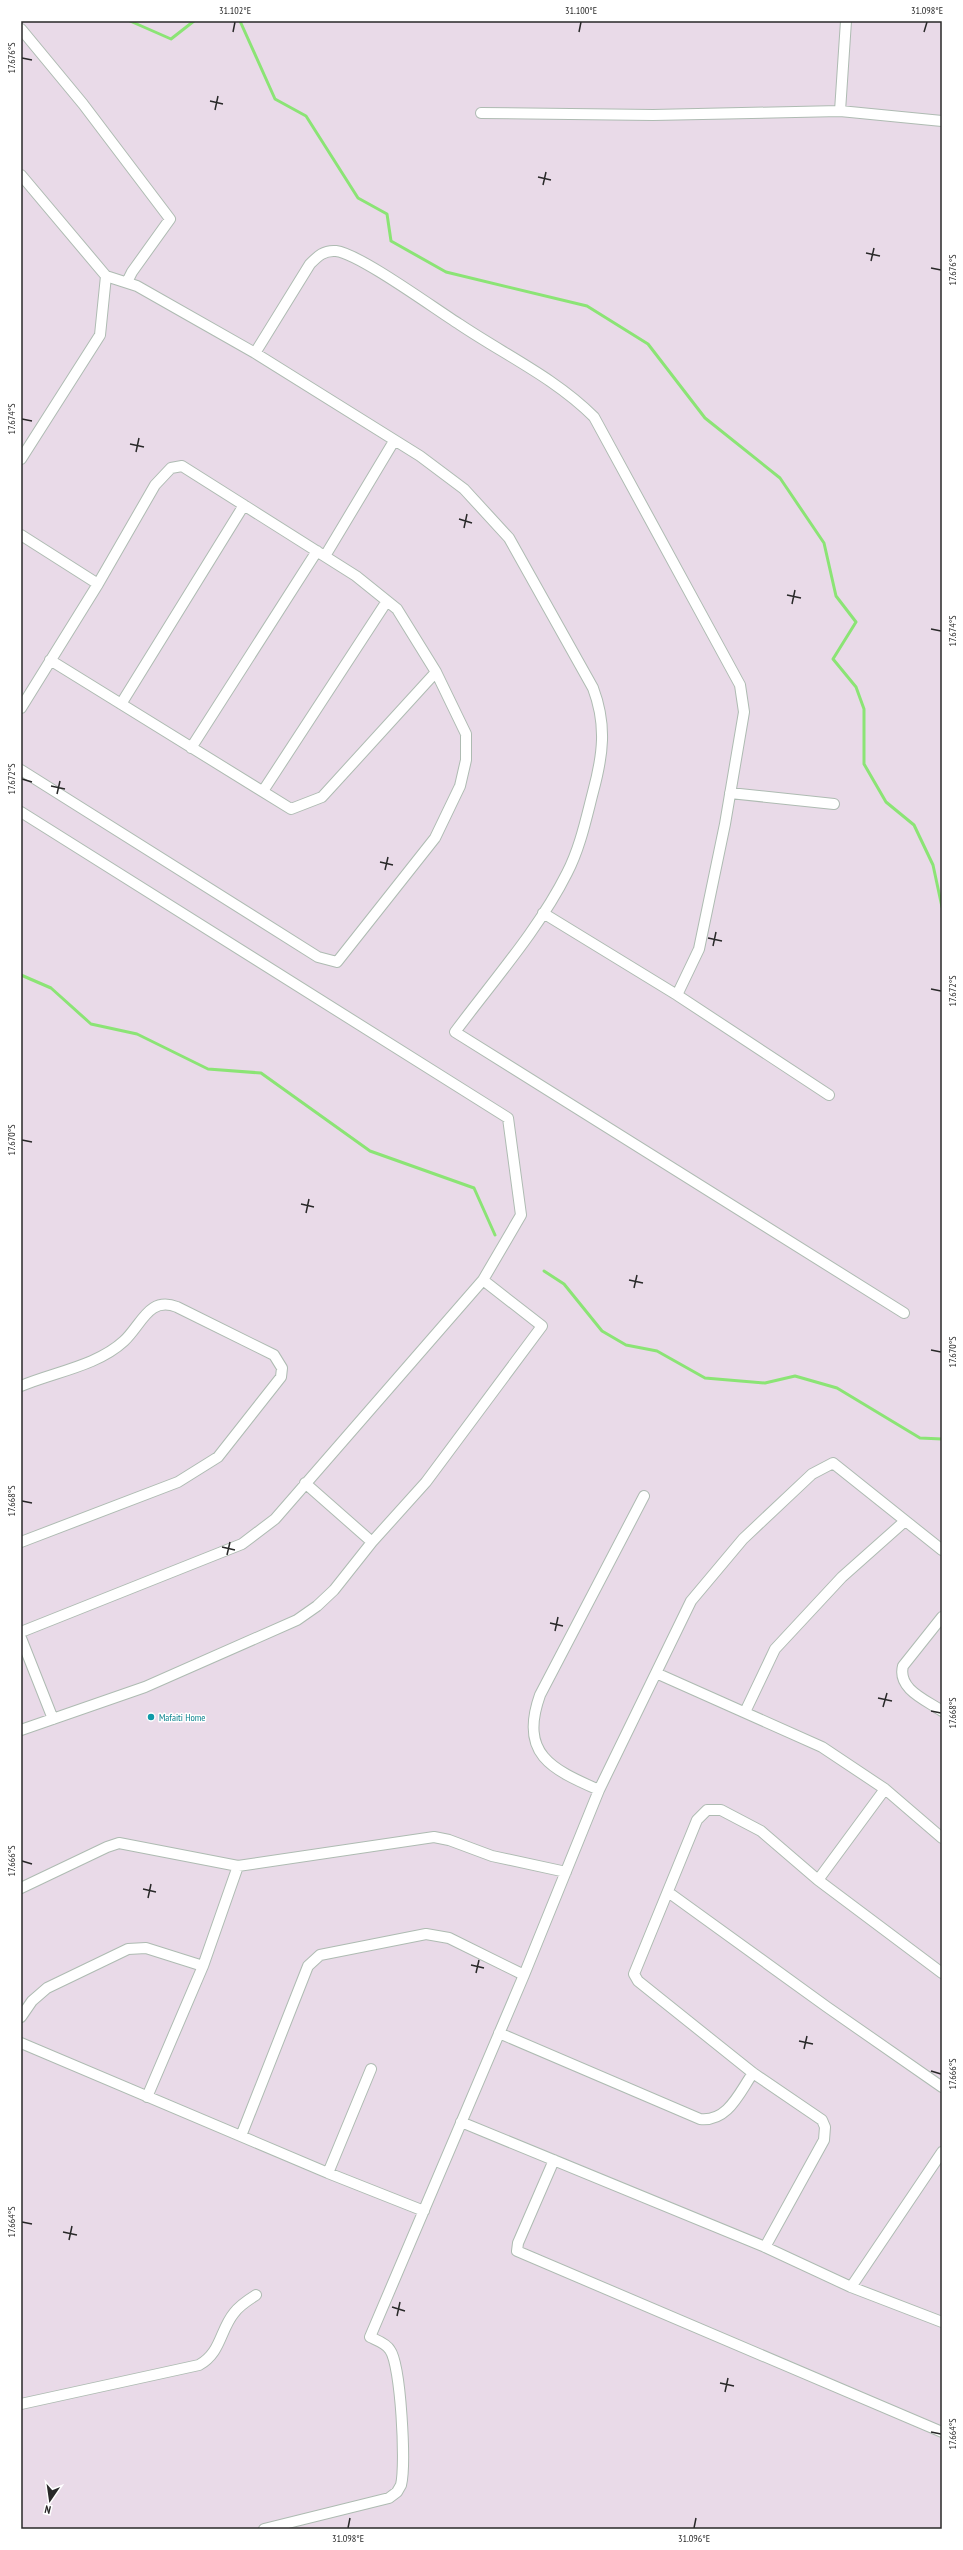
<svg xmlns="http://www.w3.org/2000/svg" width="963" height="2550" font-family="'PT Sans Narrow',sans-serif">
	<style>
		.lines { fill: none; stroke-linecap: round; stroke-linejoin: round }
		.stream { stroke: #8be475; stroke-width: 3 }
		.street-casing { stroke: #aebbb2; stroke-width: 12 }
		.street { stroke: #fff; stroke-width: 10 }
		.ticks { fill: none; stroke: #282828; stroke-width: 1.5 }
		.culture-dot { fill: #0f9aa8; stroke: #fff; stroke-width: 1.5 }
		.labels { text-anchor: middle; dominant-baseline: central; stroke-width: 3; stroke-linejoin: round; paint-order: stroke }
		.culture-label { font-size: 10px; fill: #0d838f; stroke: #fff; text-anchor: start }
		.neatline { fill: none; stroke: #282828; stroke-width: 1.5 }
		.ticks-label { font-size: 10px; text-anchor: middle; fill: #282828 }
	</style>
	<rect width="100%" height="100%" fill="#e9dae8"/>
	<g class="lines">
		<path class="stream" d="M130,21L171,39L194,21
			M240,21L275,99L306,116L358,198L387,214L391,241L446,272L587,306L648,344L705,418L780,478L824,543L836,596L856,622L833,659L856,687L864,709V764L886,802L914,825L933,865L942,907
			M21,975L51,988L91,1024L137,1034L208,1069L261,1073L370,1151L474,1188L495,1235
			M544,1271L564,1284L602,1331L626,1345L657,1351L705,1378L765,1383L795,1376L837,1388L920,1438L942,1439"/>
		<g class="street-casing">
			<path id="street" d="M21,29L83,104L170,219L132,272L127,282
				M840,111L846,21
				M481,113L653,115L840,111L942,121
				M21,175L106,276L100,335L21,459
				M106,276L137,286L255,353L420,456L464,489L509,538L593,688C607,725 603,755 593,792C586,819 580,848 567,873C539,929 493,981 455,1032L904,1313
				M255,353L310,264C318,256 324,250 336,251C360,254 435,309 459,324C505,355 555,378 594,417L740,685L744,712L725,824L699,949L677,995
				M21,535L98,584
				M325,556L394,441
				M50,660L291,809L322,797L436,672
				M121,704L244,505
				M21,708L98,584L155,485L171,468L182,466L356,576L397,609L436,672L466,734V760L460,786L435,838L337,962L318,957L21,770
				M191,748L317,551
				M263,791L387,601
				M730,793L834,804
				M21,812L508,1118L521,1215L483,1280L275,1519L242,1544L21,1632
				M543,913L677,995L829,1095
				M21,1386C54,1372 97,1366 124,1341C142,1324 149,1296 177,1307L274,1355L282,1368L281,1377L218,1457L178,1482L21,1542
				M305,1483L372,1542
				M942,1617L903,1666C897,1689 926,1700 942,1711
				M21,1638L53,1719
				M656,1673L822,1747L885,1789L942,1838
				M745,1712L775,1649L842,1577L905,1521
				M21,1730L145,1687L297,1620L317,1606L334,1590L372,1542L426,1482L542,1326L483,1280
				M599,1790C551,1769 519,1754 540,1695L644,1496
				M818,1880L885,1789
				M21,1888L107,1847L119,1843L238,1866
				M668,1892L827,2007L942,2087
				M21,2017L32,2001L47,1988L128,1949L146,1948L203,1966
				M499,2033L700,2119C728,2122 739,2093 753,2073
				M21,2043L328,2173L424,2211
				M147,2097L203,1966L238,1866L434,1837L449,1840L492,1856L566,1872
				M461,2122L765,2247L851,2287L942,2322
				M241,2136L308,1966L320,1955L426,1934L449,1938L524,1975
				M554,2160L518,2243L517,2251L942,2432
				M328,2173L371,2069
				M765,2247L824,2140L825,2127L822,2120L753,2073L638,1981L634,1974L697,1820L707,1810H721L761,1831L818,1880L942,1973
				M851,2287L942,2152
				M21,2404L199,2365C221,2353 220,2330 234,2313C239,2306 248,2300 256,2295
				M264,2529L389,2498L397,2492L401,2485C406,2465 401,2365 390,2350C386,2343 376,2340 370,2337L524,1975L599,1790L691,1601L743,1539L812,1474L833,1463L942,1550"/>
		</g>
		<use href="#street" class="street"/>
	</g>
	<path class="ticks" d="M233,32L235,22M579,32L581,22M924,32L927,22M22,58L32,60M210,101L223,104M215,110L218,96M538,177L551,180M543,185L546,172M866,253L880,256M871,261L874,248M931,268L941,270M22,419L32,421M130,444L144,447M136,452L139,438M459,519L472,523M464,528L467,514M787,595L801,598M792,604L795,590M931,629L941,631M22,779L32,782M51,786L65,789M57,794L60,781M380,862L393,865M385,870L388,857M708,938L722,941M713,946L716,932M931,989L941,991M22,1140L32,1142M301,1204L314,1207M306,1213L309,1199M629,1280L643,1283M634,1288L637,1275M931,1350L941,1352M22,1501L32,1503M222,1547L235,1550M227,1555L230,1542M550,1623L563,1626M555,1631L558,1617M878,1698L892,1701M883,1707L887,1693M931,1711L941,1713M22,1861L32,1864M143,1889L156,1892M148,1898L151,1884M471,1965L484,1968M476,1973L479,1960M799,2041L813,2044M804,2049L807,2036M931,2071L941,2074M22,2222L32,2224M63,2232L77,2235M69,2240L72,2226M392,2307L405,2311M397,2316L400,2302M720,2383L734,2386M725,2392L728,2378M931,2432L941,2434M348,2528L350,2518M694,2528L696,2518"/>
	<circle class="culture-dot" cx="151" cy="1717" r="4"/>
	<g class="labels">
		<g class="culture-label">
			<text x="159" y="1717">Mafaiti Home</text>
		</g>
	</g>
	<rect width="963" height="2550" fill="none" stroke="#ffffff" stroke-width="44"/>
	<g transform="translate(50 2500) rotate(193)" stroke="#ffffff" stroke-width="3" paint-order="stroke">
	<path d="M0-3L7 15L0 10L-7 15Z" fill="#282828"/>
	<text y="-6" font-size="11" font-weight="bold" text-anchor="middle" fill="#282828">N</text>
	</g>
	<rect x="22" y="22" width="919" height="2506" class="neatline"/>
	<g class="ticks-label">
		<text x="235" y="14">31.102°E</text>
		<text x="581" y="14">31.100°E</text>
		<text x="927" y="14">31.098°E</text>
		<text transform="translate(11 58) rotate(-90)" y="4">17.676°S</text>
		<text transform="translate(952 270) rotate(-90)" y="4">17.676°S</text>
		<text transform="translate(11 419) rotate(-90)" y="4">17.674°S</text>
		<text transform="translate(952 631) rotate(-90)" y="4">17.674°S</text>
		<text transform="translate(11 779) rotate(-90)" y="4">17.672°S</text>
		<text transform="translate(952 991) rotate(-90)" y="4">17.672°S</text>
		<text transform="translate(11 1140) rotate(-90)" y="4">17.670°S</text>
		<text transform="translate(952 1352) rotate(-90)" y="4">17.670°S</text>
		<text transform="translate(11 1501) rotate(-90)" y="4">17.668°S</text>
		<text transform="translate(952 1713) rotate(-90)" y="4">17.668°S</text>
		<text transform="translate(11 1861) rotate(-90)" y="4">17.666°S</text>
		<text transform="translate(952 2074) rotate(-90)" y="4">17.666°S</text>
		<text transform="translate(11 2222) rotate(-90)" y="4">17.664°S</text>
		<text transform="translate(952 2434) rotate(-90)" y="4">17.664°S</text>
		<text x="348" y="2542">31.098°E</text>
		<text x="694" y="2542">31.096°E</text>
	</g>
</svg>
